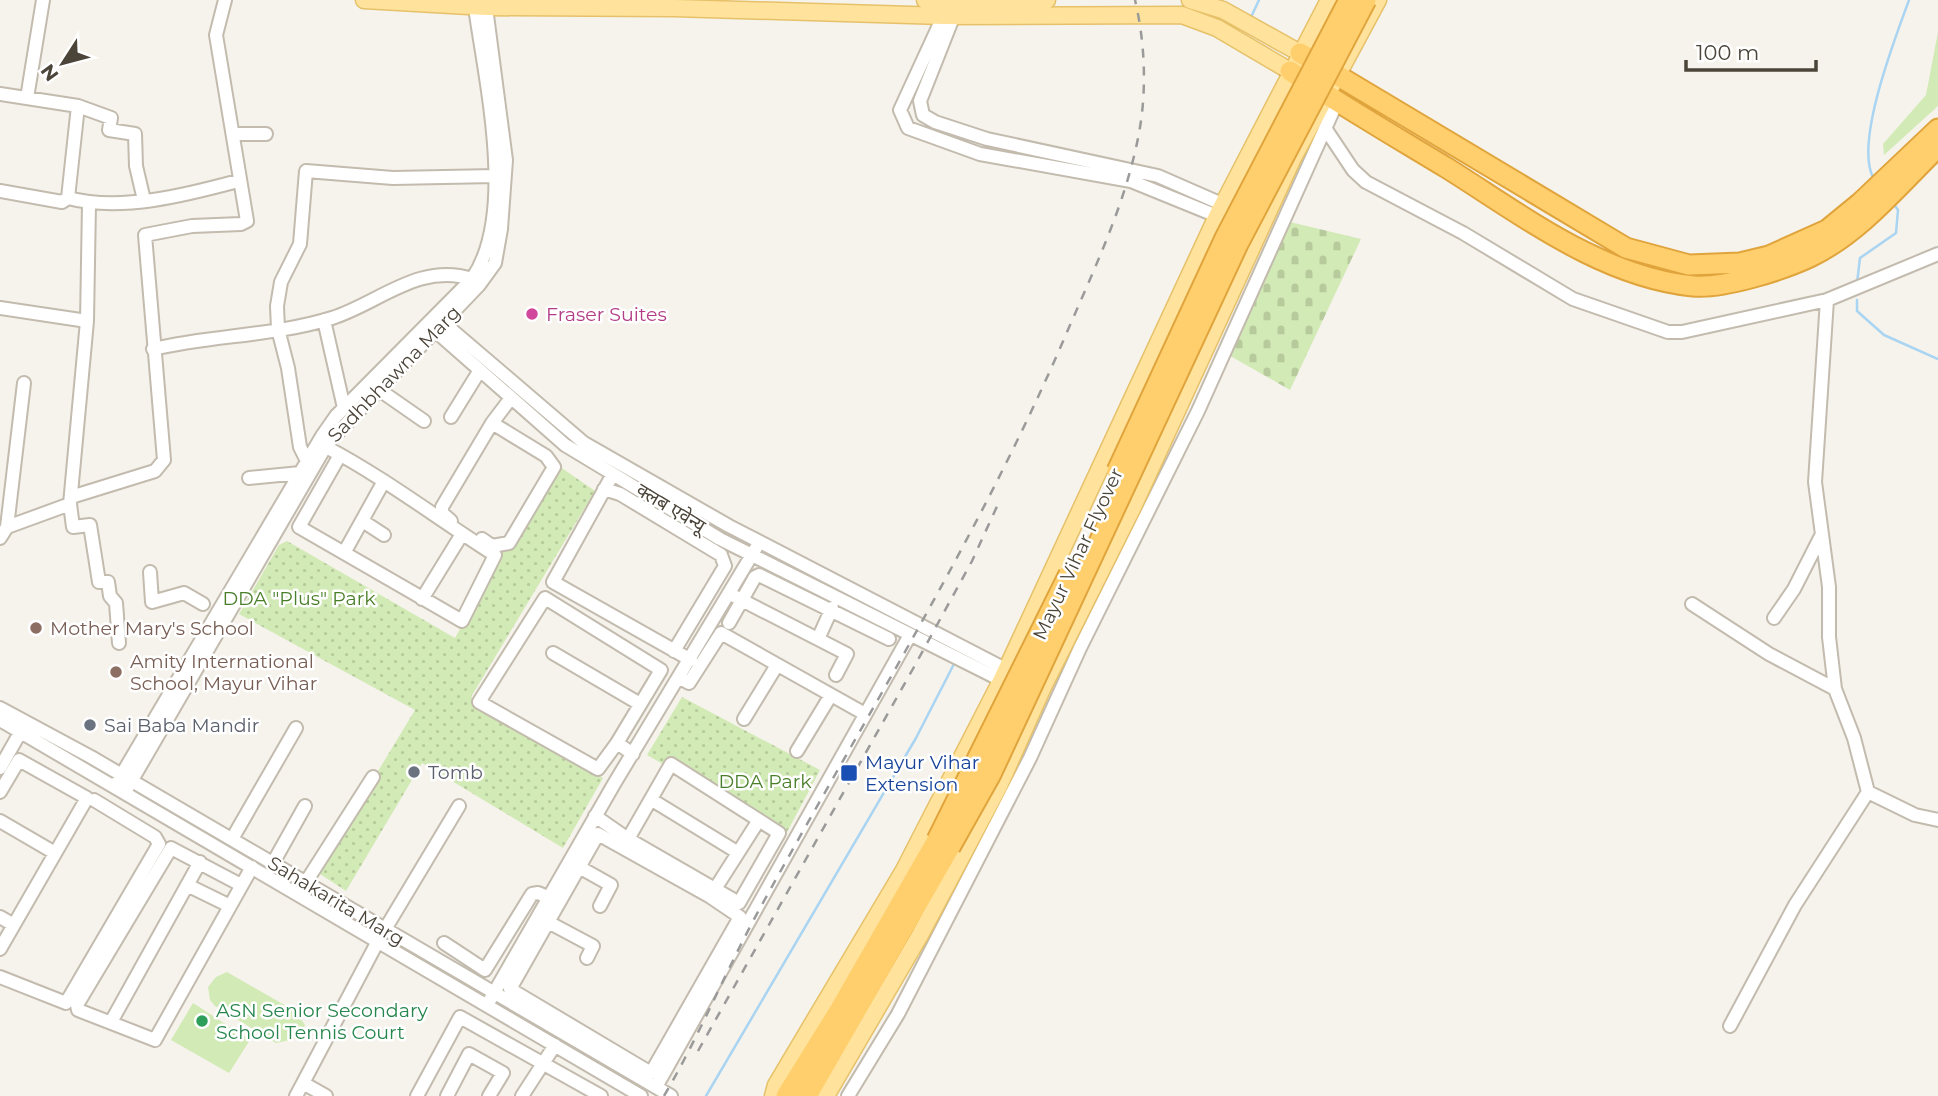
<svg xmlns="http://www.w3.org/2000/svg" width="1938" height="1096" font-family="Montserrat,'Noto Sans Devanagari',sans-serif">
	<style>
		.green { fill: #d2eab5 }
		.cemetery { fill: url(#cemetery-stones) }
		.park { fill: url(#park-dots) }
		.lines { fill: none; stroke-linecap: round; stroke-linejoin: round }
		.stream { stroke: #a9d4f2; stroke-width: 2.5 }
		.minor-casing { stroke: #c2bbae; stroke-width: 16 }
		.major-casing { stroke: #e6c16a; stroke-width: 19 }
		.highway-casing { stroke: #e0a43c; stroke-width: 23 }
		.minor { stroke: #fff; stroke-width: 12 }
		.major { stroke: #ffe39c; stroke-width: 16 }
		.highway { stroke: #ffcf6e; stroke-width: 19 }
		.rail { stroke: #9a9a9a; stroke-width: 2.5; stroke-dasharray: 9 9; stroke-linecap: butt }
		.highway-bridge-casing { stroke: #e0a43c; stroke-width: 23; stroke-linecap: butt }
		.highway-bridge { stroke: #ffcf6e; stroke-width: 19 }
		.hotel-dot { fill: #d1479c; stroke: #fff; stroke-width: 2.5 }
		.education-dot { fill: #8d6e63; stroke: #fff; stroke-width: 2.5 }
		.worship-dot { fill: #6b7280; stroke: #fff; stroke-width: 2.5 }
		.transit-dot { fill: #1a4fb4; stroke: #fff; stroke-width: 2.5 }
		.leisure-dot { fill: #2e9e5b; stroke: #fff; stroke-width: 2.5 }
		.labels { text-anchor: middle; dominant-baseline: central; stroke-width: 5; stroke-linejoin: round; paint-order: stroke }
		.hotel-label { font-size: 19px; fill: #b23c85; stroke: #fff; text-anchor: start }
		.street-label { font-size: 19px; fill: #4b4439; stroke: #fff }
		.park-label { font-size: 19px; fill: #4a7f2a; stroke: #fff }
		.education-label { font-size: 19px; fill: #785e54; stroke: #fff; text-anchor: start }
		.worship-label { font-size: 19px; fill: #5b616d; stroke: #fff; text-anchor: start }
		.transit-label { font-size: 19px; fill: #164399; stroke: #fff; text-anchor: start }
		.leisure-label { font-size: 19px; fill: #27864d; stroke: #fff; text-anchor: start }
	</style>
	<defs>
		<pattern id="cemetery-stones" width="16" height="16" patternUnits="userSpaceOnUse" patternTransform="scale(1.75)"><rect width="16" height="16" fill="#d2eab5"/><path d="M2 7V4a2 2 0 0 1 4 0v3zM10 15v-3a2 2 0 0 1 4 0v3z" fill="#b6ca9c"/></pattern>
		<pattern id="park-dots" width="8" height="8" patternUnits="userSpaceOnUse" patternTransform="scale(1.75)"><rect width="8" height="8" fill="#d2eab5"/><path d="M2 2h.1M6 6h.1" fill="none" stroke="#b6ca9c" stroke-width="1.8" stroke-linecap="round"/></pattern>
	</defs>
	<rect width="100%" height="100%" fill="#f6f3ec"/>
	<path class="green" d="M1938,32V106L1884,155L1883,144L1926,95Z
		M227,972L295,1011L305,1025L299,1038L276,1043L215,1006L210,1000L208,987L216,977Z
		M193,1003L250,1040L229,1073L171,1040Z"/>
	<path class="cemetery" d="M1290,222L1361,239L1290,390L1225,353Z"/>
	<path class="park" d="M553,462L595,491L471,697L603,778L563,848L422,763L346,891L317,872L415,710L239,614L279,545L287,541L455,638Z
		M682,697L820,770L786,834L647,755Z"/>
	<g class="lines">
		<path class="stream" d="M1252,15L1259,0
			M1874,179C1853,145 1896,36 1909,0
			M1857,283L1860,258L1896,233L1898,210L1893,203
			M1857,300V311L1884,335L1938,359
			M706,1096L916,738L955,662"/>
		<g class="minor-casing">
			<path id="minor" d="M947,8L900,110L908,128L980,154L1131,181L1217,216
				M956,10L920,101L923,115L935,122L987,139L1158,176L1222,204
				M0,94L78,106L111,118L109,130L135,134L136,166L144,200
				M27,98L43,0
				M1325,128L1353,170L1366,182L1463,233L1573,299L1668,332H1682L1827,300L1938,254
				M235,134H266
				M0,191L62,202L68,198L78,106
				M68,198C121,212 186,195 238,181
				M0,308L87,321
				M439,319L584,443L729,526L1013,673
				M324,320L344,408
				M432,328L565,445L613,474L720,539L1009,684
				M153,349C212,335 275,336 332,318C379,303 419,262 472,279
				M378,389L424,421
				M451,417L480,370
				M326,447C385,478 438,519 495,555L462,621L299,527L340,455
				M307,461L300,447L288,368L278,329L277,306L281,282L300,244L306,171L393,178L495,176
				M613,474L553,582L691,660
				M249,478L300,473
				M604,489L620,494L721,555L725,566L674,651
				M71,497L155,471L164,460L145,235L192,226L241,224L247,221L216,35L225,0
				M70,504L73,527L90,525L99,582H108L110,596L116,603L119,643
				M451,521L442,513V507L492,423L511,398
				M364,522L384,535
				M7,527L24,383
				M0,538L7,527L70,504L87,321L89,204
				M482,539L492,546L509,543L554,467L546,456L492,423
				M344,553L384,481
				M150,572L152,602L184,593L203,604
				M734,596L847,654L836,675
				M422,599L462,534
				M1692,604L1769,654L1835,689
				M1774,618L1794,589L1821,536
				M729,623L755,577L759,575L889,639
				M818,639L832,608
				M553,653L640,704
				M680,678L689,683L721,633L865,714
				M0,708L91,757L671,1096
				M744,719L777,665
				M0,720L641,1096
				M617,743L661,670L545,598L479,702L598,769L617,743L633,754
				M797,751L831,695
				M0,768L21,731
				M115,786L322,436L336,416L472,279C518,213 484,77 474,0
				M0,792L19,760L87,798L0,949
				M125,792L327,444L479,285L495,263L501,229L506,160L485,0
				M1868,792L1915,815L1938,820
				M652,800L737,852
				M595,816L628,839L739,903L779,833L671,764L628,839
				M0,821L55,853
				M598,834L709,896L740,917L651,1073L510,989Z
				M232,839L296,728
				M273,863L305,806
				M579,867L611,885L600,906
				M306,882L373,777
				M187,885L230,906
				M241,885L171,848L77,1005L78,1010L155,1040L252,867
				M715,889L759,820
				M0,917L12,924
				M548,922L593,946L587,958
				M444,943L485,970L532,894L538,893L550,898
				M0,977L66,1003L159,844L155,837L94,800
				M490,1000L614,784L756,548
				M111,1022L200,862
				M1730,1026L1795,905L1868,792L1854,738L1835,689L1829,637V587L1815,482L1827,300
				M303,1083L378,941L459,806
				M656,1087L910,635
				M296,1096L303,1083L326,1096
				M417,1096L460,1017L601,1096
				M447,1096L469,1054L503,1073L489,1096
				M522,1096L555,1045
				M848,1096L898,1014L1030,758L1080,648L1198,411L1337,102"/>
		</g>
		<g class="major-casing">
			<path id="major" d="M364,0L486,7L674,8L944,16L1182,15L1217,28L1290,71
				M925,0H1047
				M1190,0L1223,10L1300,53
				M773,1096L776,1085L904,870L1001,681L1217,216L1329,0
				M826,1096L920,935L999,786L1043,687L1132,509L1293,158L1378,0"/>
		</g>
		<g class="highway-casing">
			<path id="highway" d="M1300,53L1626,248L1689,265L1740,263L1769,256L1827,230L1860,203L1938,129
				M1290,71C1341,105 1394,136 1447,168C1522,215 1602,277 1693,286C1723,289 1782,270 1810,257C1860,233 1899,185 1938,147
				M786,1096L840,1009L937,840
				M807,1096L950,847"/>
		</g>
		<use href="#minor" class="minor"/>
		<use href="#major" class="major"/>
		<use href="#highway" class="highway"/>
		<path class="rail" d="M698,1051L914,667L972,561L999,502
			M664,1096C701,1033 728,965 764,901C868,712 982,531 1067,332C1095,267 1126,203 1139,133C1147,90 1145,42 1135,0"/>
		<g class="highway-bridge-casing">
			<path id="highway-bridge" d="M1117,471L1225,238L1349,0
				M937,840L1069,574
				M950,847L991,774L1238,244L1366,0"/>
		</g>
		<use href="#highway-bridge" class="highway-bridge"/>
	</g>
	<circle class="hotel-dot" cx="532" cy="314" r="7"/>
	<g class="education-dot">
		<circle cx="36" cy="628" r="7"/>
		<circle cx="116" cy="672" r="7"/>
	</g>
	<g class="worship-dot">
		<circle cx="90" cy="725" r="7"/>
		<circle cx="414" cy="772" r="7"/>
	</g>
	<rect class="transit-dot" x="840" y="764" width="18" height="18" rx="3.5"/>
	<circle class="leisure-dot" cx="202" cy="1021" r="7"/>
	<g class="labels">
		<g class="hotel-label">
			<text x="546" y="314">Fraser Suites</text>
		</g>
		<g class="street-label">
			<text transform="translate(394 374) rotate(-46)">Sadhbhawna Marg</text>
			<text transform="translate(671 508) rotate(31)">क्लब एवेन्यू</text>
			<text transform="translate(1078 554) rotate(-65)">Mayur Vihar Flyover</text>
			<text transform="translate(336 901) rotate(31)">Sahakarita Marg</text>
		</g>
		<g class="park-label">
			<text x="299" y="598">DDA "Plus" Park</text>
			<text x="765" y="781">DDA Park</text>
		</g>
		<g class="education-label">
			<text x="50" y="628">Mother Mary's School</text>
			<text x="130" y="661">Amity International<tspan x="130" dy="22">School, Mayur Vihar</tspan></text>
		</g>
		<g class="worship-label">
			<text x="104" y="725">Sai Baba Mandir</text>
			<text x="428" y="772">Tomb</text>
		</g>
		<g class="transit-label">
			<text x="865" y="762">Mayur Vihar<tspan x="865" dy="22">Extension</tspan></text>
		</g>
		<g class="leisure-label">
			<text x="216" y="1010">ASN Senior Secondary<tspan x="216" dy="22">School Tennis Court</tspan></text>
		</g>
	</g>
	<g transform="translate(63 63) rotate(234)" stroke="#ffffff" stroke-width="5" paint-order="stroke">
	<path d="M0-5L12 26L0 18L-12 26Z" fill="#4b4439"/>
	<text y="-10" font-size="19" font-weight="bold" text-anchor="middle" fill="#4b4439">N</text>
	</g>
	<path d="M1686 60v10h130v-10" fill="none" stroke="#4b4439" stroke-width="3.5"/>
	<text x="1696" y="60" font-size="21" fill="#4b4439" stroke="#ffffff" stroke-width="5" paint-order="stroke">100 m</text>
</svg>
